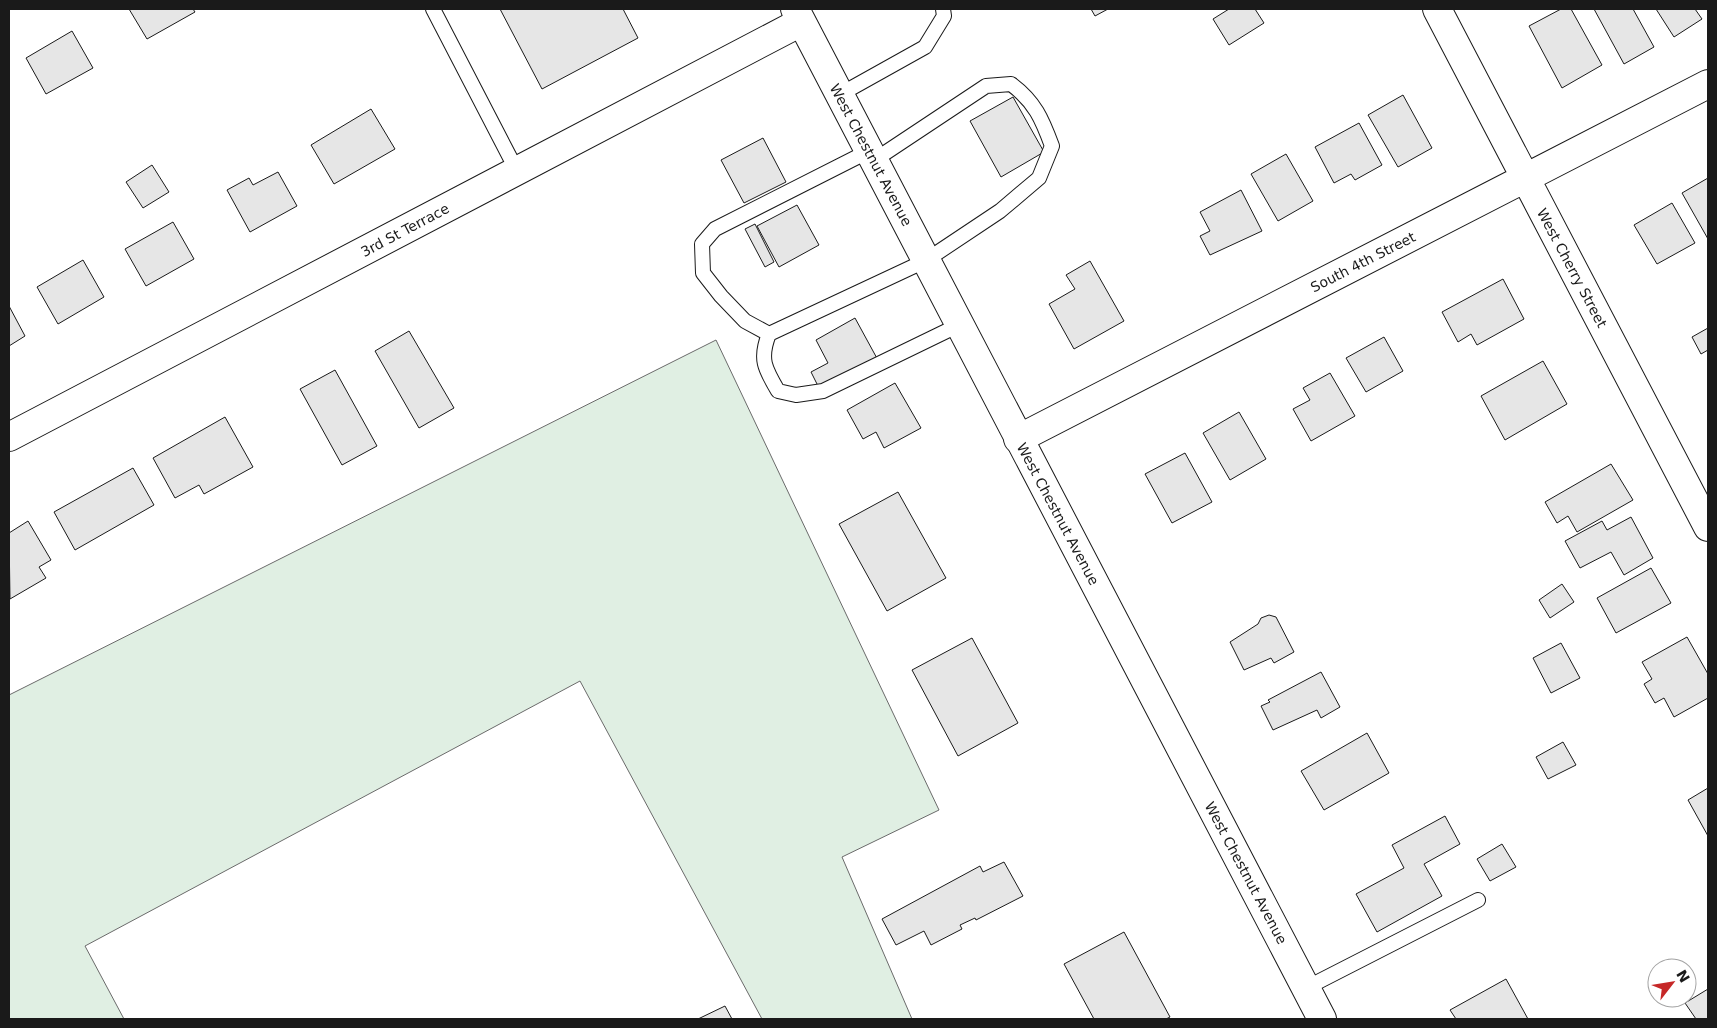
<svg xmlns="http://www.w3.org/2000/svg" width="1717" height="1028" font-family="'DejaVu Sans',sans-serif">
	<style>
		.green { fill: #e0efe3; stroke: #6a6a6a }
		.building { fill: #e6e6e6; stroke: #1a1a1a }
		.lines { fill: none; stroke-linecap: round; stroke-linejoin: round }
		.lane-casing { stroke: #1a1a1a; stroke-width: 16 }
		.street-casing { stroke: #1a1a1a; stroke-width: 30 }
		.secondary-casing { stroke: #1a1a1a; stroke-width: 30 }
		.lane { stroke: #fff; stroke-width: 14 }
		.street { stroke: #fff; stroke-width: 28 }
		.secondary { stroke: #fff; stroke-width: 28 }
		.labels { text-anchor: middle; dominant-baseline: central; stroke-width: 4; stroke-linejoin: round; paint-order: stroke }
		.street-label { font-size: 14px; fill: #1a1a1a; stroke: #fff }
	</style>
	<rect width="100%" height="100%" fill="#fff"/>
	<path class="green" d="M716,340L939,810L842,857L912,1019H762L580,681L85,946L124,1019H9V695Z"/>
	<path class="building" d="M129,9H193L195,12L147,39Z
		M500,9H623L638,38L542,89Z
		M1091,9H1108L1095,16Z
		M1229,9H1255L1264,23L1229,45L1213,19Z
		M1561,9H1571L1602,65L1562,88L1529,26Z
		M1594,9H1633L1654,47L1624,64Z
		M1656,9H1695L1702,19L1674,37Z
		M72,31L93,68L46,94L26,58Z
		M1403,95L1432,148L1398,167L1368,115Z
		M1013,97L1044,152L1001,177L970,121Z
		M371,109L395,149L334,184L311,145Z
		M1359,123L1382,165L1355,180L1351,174L1334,183L1315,147Z
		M763,138L786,182L744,203L721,160Z
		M1286,154L1313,201L1278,221L1251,174Z
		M152,165L169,192L143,208L126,182Z
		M278,172L297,206L250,232L227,190L249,178L253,185Z
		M1708,178V239L1682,193Z
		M1241,190L1262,231L1210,255L1200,236L1210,231L1200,212Z
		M1672,203L1695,243L1657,264L1634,225Z
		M797,205L819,245L779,267L757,226Z
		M173,222L194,259L146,286L125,249Z
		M755,224L774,262L765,267L745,229Z
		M83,260L104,297L58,324L37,287Z
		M1090,261L1124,321L1074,349L1049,304L1075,289L1066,275Z
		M1503,279L1524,319L1477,345L1471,334L1458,342L1442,312Z
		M9,306L25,336L9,346Z
		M855,318L879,362L822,394L811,372L828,363L816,340Z
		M1708,328V350L1701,354L1692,337Z
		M409,331L454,408L419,428L375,351Z
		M1384,337L1403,371L1366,392L1346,358Z
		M1543,361L1567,404L1505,440L1481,396Z
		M335,370L377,446L342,465L300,389Z
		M1330,373L1355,416L1311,441L1293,409L1310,400L1303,388Z
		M895,383L921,428L884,448L876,432L863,439L847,410Z
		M1239,412L1266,459L1230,480L1203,433Z
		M225,417L253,467L204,494L199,485L175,498L153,458Z
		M1185,453L1212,502L1172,523L1145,474Z
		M1611,464L1633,500L1577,532L1568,516L1557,523L1545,502Z
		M133,468L154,505L75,550L54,512Z
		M898,492L946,578L887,611L839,524Z
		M1631,517L1653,558L1624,575L1611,552L1580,568L1565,541L1602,521L1607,530Z
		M28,521L51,560L39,567L46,578L10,599L9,533Z
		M1651,568L1671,603L1616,633L1597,598Z
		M1562,584L1574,602L1550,618L1539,600Z
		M1269,615L1276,617L1294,652L1274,663L1271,658L1244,670L1230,642L1258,624L1261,618Z
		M1687,637L1708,674V698L1674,717L1664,698L1655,703L1644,684L1652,679L1642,662Z
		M972,638L1018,723L958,756L912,670Z
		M1561,643L1580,678L1551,693L1533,658Z
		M1321,672L1340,707L1321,718L1317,710L1273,730L1261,706L1270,702L1268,700Z
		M1367,733L1389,773L1324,810L1301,771Z
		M1563,742L1576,765L1548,779L1536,757Z
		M1708,788V836L1688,800Z
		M1445,816L1460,844L1424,864L1442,896L1377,932L1356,894L1404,868L1392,845Z
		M1502,844L1516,867L1490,881L1477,859Z
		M1004,862L1023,896L976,920L975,918L960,925L962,929L931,945L924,931L896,945L882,919L980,866L983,872Z
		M1124,932L1170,1017L1166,1019H1094L1064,964Z
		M1506,979L1528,1019H1456L1450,1010Z
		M1708,989V1019H1696L1685,1003Z
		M725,1006L732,1019H698Z"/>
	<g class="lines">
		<g class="lane-casing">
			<path id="lane" d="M433,9L517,171
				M839,95L925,47L944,16L943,9
				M869,151L715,229L702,244L703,273L721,296L745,321L769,334L925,261L1000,211L1039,178L1052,146C1042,119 1035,102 1011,84L986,86L873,161
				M769,334C759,359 765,369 778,391L796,395L823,391L959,325
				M1306,988L1478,900"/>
		</g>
		<g class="street-casing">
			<path id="street" d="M1437,9L1708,527
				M9,437L801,22
				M1018,439L1708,84"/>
		</g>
		<g class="secondary-casing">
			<path id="secondary" d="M795,9L1322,1019"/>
		</g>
		<use href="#lane" class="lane"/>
		<use href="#street" class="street"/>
		<use href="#secondary" class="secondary"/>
	</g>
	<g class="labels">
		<g class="street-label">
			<text transform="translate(871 155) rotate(62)">West Chestnut Avenue</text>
			<text transform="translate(405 230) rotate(-28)">3rd St Terrace</text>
			<text transform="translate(1363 262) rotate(-27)">South 4th Street</text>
			<text transform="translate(1572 268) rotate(62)">West Cherry Street</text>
			<text transform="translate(1058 514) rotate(62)">West Chestnut Avenue</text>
			<text transform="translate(1246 873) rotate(62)">West Chestnut Avenue</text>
		</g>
	</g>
	<rect width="1717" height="1028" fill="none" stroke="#1a1a1a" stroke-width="20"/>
	<g transform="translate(1672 983) rotate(59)"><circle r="24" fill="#ffffff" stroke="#a3a3a3"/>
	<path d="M0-4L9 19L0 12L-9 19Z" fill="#c62828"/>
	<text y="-8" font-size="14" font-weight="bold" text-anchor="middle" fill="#1a1a1a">N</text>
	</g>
</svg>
